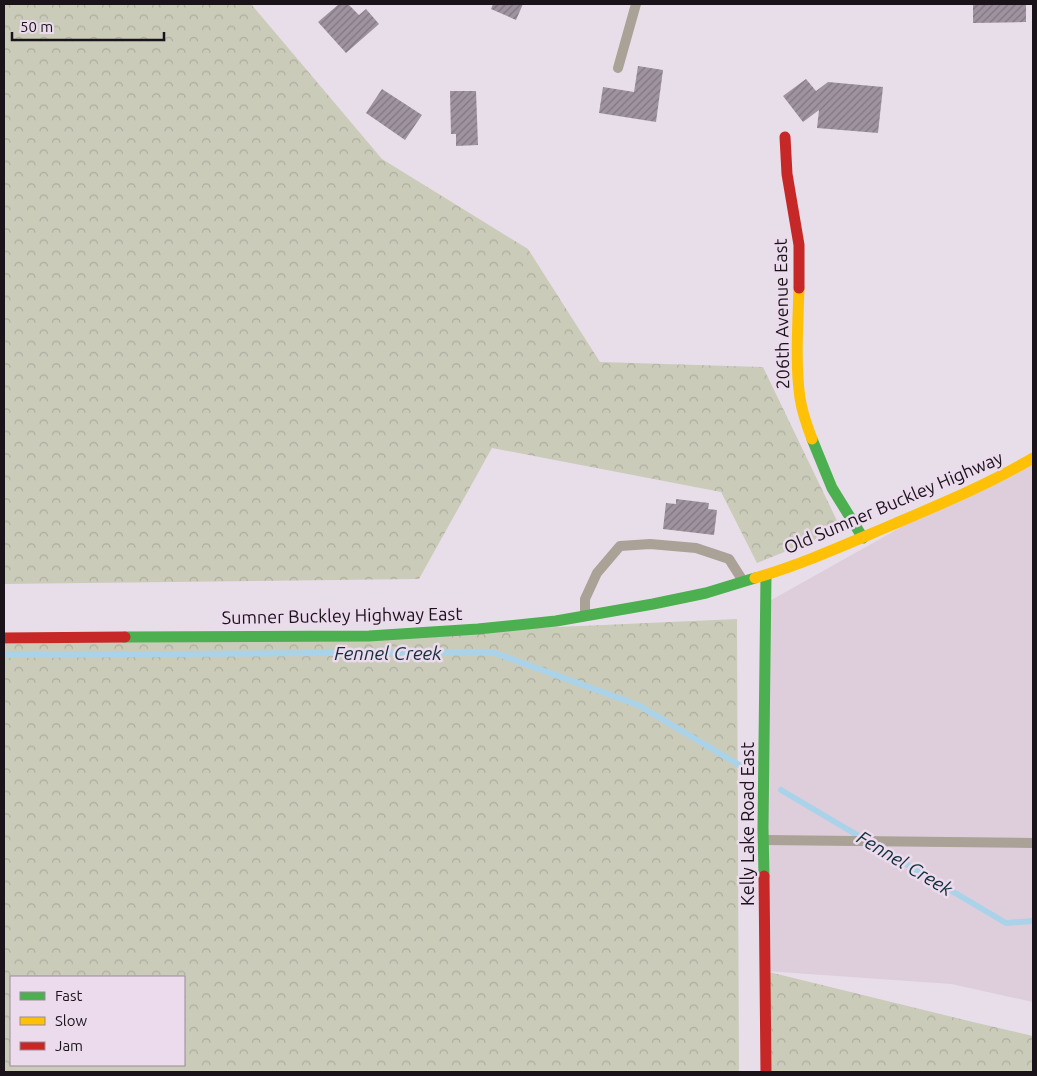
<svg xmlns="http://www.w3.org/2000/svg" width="1037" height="1076" font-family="Ubuntu,sans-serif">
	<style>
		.commercial { fill: #decedb }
		.forest { fill: url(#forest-crowns); fill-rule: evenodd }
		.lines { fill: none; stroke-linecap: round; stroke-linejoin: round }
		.stream { stroke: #aad3ea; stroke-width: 6 }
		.building { fill: url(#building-hatch) }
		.lane { stroke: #aaa197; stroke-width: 10 }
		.fast { stroke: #4caf50; stroke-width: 11 }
		.slow { stroke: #ffc107; stroke-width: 11 }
		.jam { stroke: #c62828; stroke-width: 11 }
		.labels { text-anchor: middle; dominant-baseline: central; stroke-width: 5; stroke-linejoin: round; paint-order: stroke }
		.street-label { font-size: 18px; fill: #1a141a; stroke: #ecdaed }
		.water-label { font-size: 19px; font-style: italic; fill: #112f3b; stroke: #ecdaed }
	</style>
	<defs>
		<pattern id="forest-crowns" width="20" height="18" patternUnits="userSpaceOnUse" patternTransform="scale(1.25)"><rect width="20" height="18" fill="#cbcbba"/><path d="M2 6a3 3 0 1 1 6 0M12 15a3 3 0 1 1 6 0" fill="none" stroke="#aead9f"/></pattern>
		<pattern id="building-hatch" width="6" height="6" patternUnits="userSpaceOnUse" patternTransform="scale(1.25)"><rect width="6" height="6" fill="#9e939f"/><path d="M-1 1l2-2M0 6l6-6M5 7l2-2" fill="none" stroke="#807781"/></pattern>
	</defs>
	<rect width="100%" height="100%" fill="#e8dee9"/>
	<path class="commercial" d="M1033,453V1002L951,984L765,971L766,603Z"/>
	<path class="forest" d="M4,4H251L382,159L528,249L600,362L763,367L841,529L757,563L721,492L492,448L419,579L4,584Z
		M737,619L739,1072H4V644L357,636ZM11,977H184V1065H11Z
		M765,971L973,1022L1033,1036V1072H770Z"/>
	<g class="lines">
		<path class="stream" d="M4,655L492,652L638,705L746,769
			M781,790L1006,923L1033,921"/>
	</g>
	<path class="building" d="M339,4H348L359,15L366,9L379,24L346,53L318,22Z
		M493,4H523L516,20L491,9Z
		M973,4H1026V22L973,23Z
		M638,66L663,70L656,122L599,113L603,87L634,92Z
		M806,79L816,91L828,82L883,87L878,133L817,128L819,110L803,122L783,96Z
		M382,89L422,115L405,140L366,113Z
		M450,91H476L478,145L456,146V134H451Z
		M676,499L709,503L708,509L717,510L714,535L663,529L666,503L676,504Z"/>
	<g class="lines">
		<path class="lane" d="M618,68L636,4
			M585,616V599L597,573L620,546L650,544L696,548L729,559L743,581
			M764,840L1033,843"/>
		<path class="fast" d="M812,439L832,488L863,538
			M125,637L369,636L478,629L556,621L653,604L706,593L755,578
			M764,876L763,828L766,575"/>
		<path class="slow" d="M799,288C798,323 795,364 800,398C802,412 807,426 812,439
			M755,578C803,564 849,543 894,524C941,504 989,484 1033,458"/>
		<path class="jam" d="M785,137L787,174L799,245V288
			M4,638L125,637
			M764,876L766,1072"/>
	</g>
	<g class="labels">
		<g class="street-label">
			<text transform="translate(781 314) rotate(-91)">206th Avenue East</text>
			<text transform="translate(893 502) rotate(-23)">Old Sumner Buckley Highway</text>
			<text transform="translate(342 615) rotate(-1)">Sumner Buckley Highway East</text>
			<text transform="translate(747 824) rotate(-90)">Kelly Lake Road East</text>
		</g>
		<g class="water-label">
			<text x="388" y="653">Fennel Creek</text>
			<text transform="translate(905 863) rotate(31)">Fennel Creek</text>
		</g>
	</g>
	<rect width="1037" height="1076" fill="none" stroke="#1a141a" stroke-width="10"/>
	<rect x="10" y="976" width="175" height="90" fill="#ecdaed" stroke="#988b99"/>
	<rect x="20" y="992" width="25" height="8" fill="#4caf50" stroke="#988b99"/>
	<text x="55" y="1001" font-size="15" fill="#1a141a">Fast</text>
	<rect x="20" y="1017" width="25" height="8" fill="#ffc107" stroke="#988b99"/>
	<text x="55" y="1026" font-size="15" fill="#1a141a">Slow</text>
	<rect x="20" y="1042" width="25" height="8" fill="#c62828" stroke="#988b99"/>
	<text x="55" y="1051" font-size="15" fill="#1a141a">Jam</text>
	<path d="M12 32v8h152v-8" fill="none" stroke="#1a141a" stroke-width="2.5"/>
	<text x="20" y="32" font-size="15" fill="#1a141a" stroke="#ecdaed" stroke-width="4" paint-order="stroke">50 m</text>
</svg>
